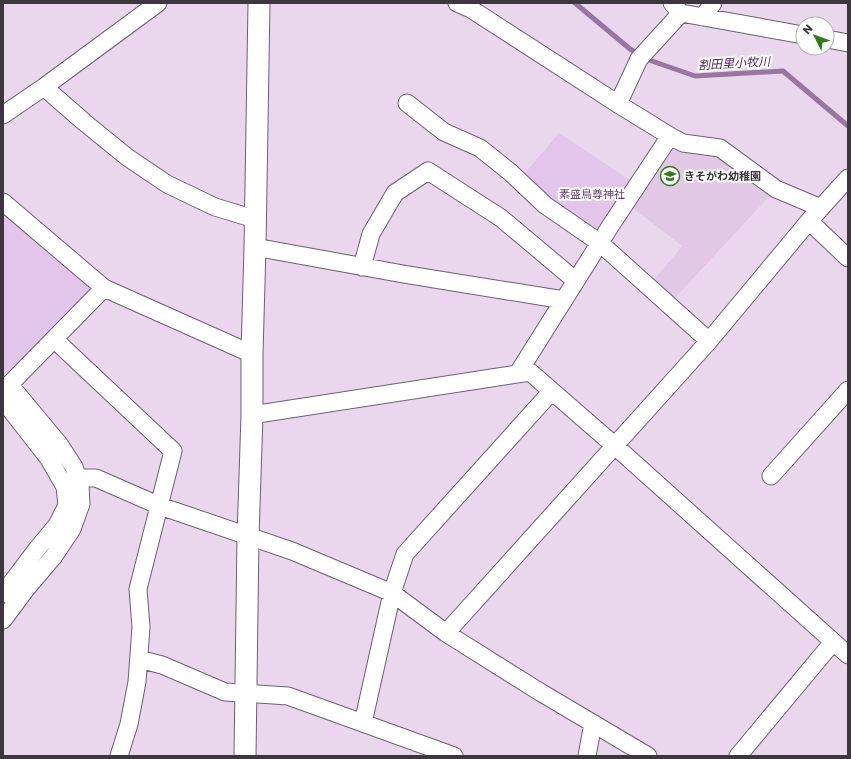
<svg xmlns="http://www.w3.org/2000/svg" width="851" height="759" font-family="Poppins,'Noto Sans JP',sans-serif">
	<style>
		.built { fill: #e1c9e6 }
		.green { fill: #e3c4ea }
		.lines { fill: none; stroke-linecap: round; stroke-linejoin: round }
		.stream { stroke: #9975a1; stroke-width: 5 }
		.minor-casing { stroke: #6e5e72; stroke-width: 19 }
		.tertiary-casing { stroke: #6e5e72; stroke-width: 23 }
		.minor { stroke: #fff; stroke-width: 17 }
		.tertiary { stroke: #fff; stroke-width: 21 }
		.labels { text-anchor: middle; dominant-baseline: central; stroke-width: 4; stroke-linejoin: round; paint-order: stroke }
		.poi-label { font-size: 11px; font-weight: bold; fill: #3d363f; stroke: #fff; text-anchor: start }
		.park-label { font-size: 11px; fill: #683973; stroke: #fff }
		.water-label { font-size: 12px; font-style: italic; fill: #562761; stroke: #fff }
	</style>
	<rect width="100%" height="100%" fill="#ead7ee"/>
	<path class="built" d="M672,149L712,155L776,189L675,298L649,286L682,246L633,208Z"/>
	<path class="green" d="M559,133L637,185L600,243L519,180Z
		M3,211L104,288L9,384L3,378Z"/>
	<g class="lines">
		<path class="stream" d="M575,3L630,49L649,60L695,76L783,71L848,126"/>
		<g class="minor-casing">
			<path id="minor" d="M457,3L471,9L618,104L670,136L683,143L720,148L776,189L821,208
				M672,3L681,13L803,35
				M703,17L713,3
				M827,39L848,43
				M44,87L84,122L127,157L167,184L215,207L255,219
				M407,103L444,132L480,148L510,172L545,205L600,243L709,341
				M618,104L639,59L681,13
				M3,115L44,87L158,3
				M3,202L104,288L252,354
				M809,221L848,258
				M255,247L403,274L564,300
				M362,267L371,234L395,193L428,171L501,218L576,281
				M54,339L173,451L138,589L141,627L137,682L129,724L119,756
				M518,373L611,225L670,136
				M3,391L104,288
				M3,400L49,459L65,487L67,505L57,525L37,549L3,594
				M252,415L530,372L615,446L848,655
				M771,476L848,390
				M78,478H96L160,506L292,551L392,593L446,633L540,692L648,756
				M3,620L26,589L54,556L72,529L81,504L80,485L74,467L59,444L9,384
				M446,633L709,341L809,221L848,178
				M139,659L162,665L225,692L288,696L454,756
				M363,723L392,593L405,554L552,391
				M587,756L593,723
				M738,756L833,642"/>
		</g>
		<g class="tertiary-casing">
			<path id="tertiary" d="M245,756L248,537L252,415V354L255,247L259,3"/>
		</g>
		<use href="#minor" class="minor"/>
		<use href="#tertiary" class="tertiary"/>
	</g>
	<defs>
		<g id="school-ring" transform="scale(1)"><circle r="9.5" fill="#fff" stroke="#32791d" stroke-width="1.5"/><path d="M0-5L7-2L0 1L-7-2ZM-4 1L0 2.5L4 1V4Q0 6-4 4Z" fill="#32791d"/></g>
	</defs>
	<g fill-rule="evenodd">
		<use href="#school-ring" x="670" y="176"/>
	</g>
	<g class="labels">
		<g class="poi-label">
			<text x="684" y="176">きそがわ幼稚園</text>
		</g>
		<g class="park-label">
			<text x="592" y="194">素盛鳥尊神社</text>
		</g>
		<g class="water-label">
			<text transform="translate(734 63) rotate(-3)">割田里小牧川</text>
		</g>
	</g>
	<rect width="851" height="759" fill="none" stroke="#3d363f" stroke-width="8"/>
	<g transform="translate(815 36) rotate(312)"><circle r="19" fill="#ffffff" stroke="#b1afb2"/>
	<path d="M0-3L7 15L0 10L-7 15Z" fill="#32791d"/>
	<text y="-6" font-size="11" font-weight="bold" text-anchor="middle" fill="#3d363f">N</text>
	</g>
</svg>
